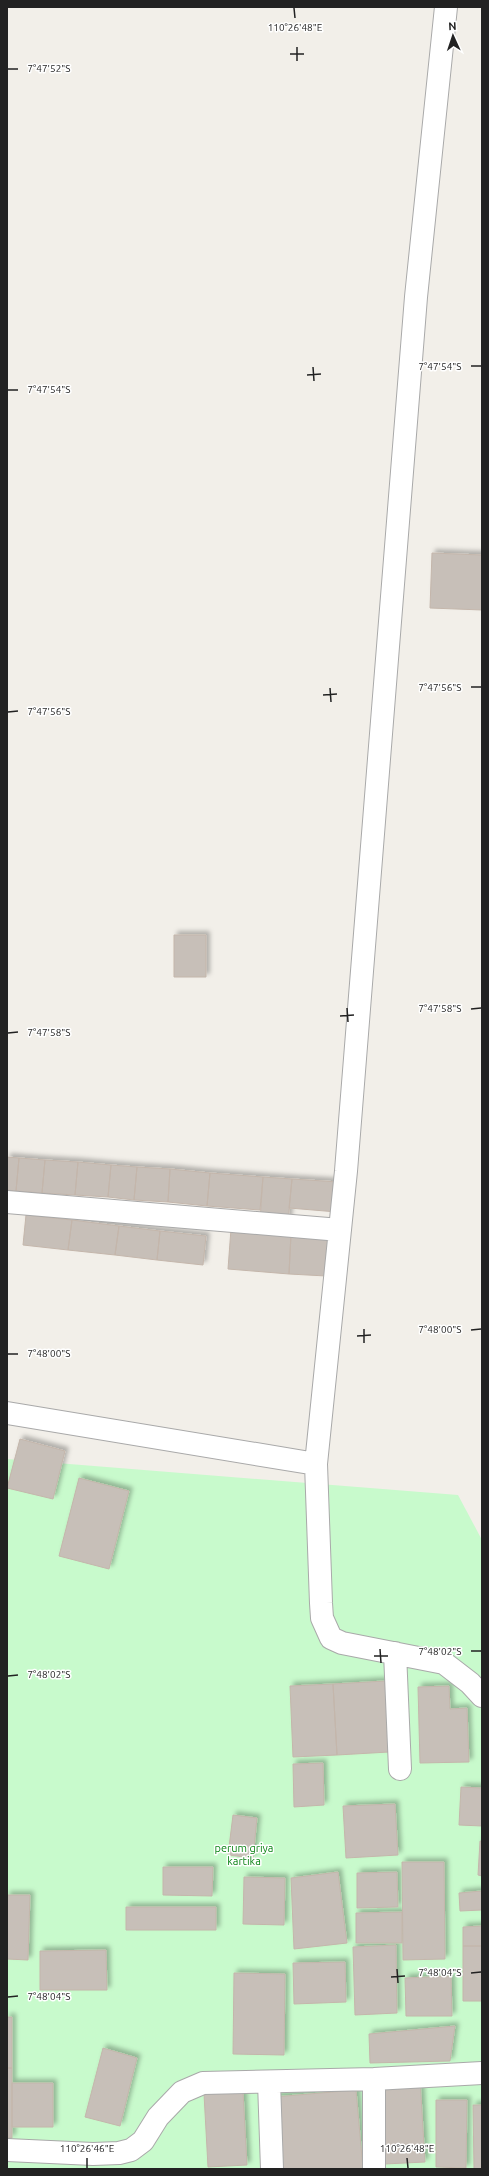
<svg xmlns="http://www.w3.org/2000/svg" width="489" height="2176" font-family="Ubuntu,sans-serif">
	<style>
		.park { fill: #c8facc }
		.building { fill: #c7bfb8; stroke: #c4b6ab; filter: url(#shadow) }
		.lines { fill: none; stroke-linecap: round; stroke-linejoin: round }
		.street-casing { stroke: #a9a9a9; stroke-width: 24 }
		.street { stroke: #fff; stroke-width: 22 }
		.ticks { fill: none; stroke: #222; stroke-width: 1.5 }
		.labels { text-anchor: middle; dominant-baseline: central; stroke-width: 3; stroke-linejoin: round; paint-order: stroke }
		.park-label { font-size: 11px; fill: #0c8416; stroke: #fff }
		.ticks-label { font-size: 10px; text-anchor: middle; fill: #222; stroke: #fff; stroke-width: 3; stroke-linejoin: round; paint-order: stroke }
	</style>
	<defs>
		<filter id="shadow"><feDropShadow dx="3.5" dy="-3.5" stdDeviation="2" flood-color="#0004"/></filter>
	</defs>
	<rect width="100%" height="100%" fill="#f2efe9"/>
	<path class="park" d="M7,1459L458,1495L482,1540V2169H7Z"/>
	<path class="building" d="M432,553L482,555V610L430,608Z
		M174,935H206V977H174Z
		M7,1157L19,1158L16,1191L7,1190Z
		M19,1158L45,1160L42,1193L16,1191Z
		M45,1160L78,1162L75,1195L42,1193Z
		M78,1162L111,1165L108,1197L75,1195Z
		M111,1165L137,1167L134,1200L108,1197Z
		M137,1167L170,1169L168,1202L134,1200Z
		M170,1169L210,1173L207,1206L168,1202Z
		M210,1173L263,1177L260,1210L207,1206Z
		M263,1177L292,1179L288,1222L260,1220Z
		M292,1179L339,1182L337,1212L289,1208Z
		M26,1215L72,1220L68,1250L23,1245Z
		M72,1220L119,1226L115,1255L68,1250Z
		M119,1226L160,1231L157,1260L115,1255Z
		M231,1229L291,1234L289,1274L228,1269Z
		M160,1231L206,1236L203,1265L157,1260Z
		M291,1234L328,1237L326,1276L289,1274Z
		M20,1439L65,1451L53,1499L7,1488Z
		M79,1478L129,1491L109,1569L59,1556Z
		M385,1681L389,1752L337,1755L333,1684Z
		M333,1684L337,1755L293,1757L290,1686Z
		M449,1686L450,1709L467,1708L469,1762L420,1763L418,1687Z
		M323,1763L324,1805L294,1807L293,1764Z
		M461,1787L482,1788V1826L459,1825Z
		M395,1804L398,1855L346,1858L343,1806Z
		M233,1815L257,1818L253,1858L228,1855Z
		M480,1841H482V1876L478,1875Z
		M402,1862H444L445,1959L403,1960Z
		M163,1867H213L212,1896L163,1895Z
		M338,1872L347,1943L294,1949L291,1878Z
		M397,1872L398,1907L357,1908V1873Z
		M244,1877L285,1878L284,1925L243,1924Z
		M482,1891V1910L460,1911L459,1893Z
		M7,1895H30L28,1960L7,1959Z
		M126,1907H216V1930H126Z
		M402,1912V1943H356V1913Z
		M482,1926V1946H463V1927Z
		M396,1945L397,2013L355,2015L353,1947Z
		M463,1946H482V2001H463Z
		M106,1950L107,1990H40V1951Z
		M345,1962L346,2002L294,2004L293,1963Z
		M234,1973L285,1974L284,2055L233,2054Z
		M451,1976L452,2016H406L405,1978Z
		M7,2017H12V2068H7Z
		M455,2026L450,2061L370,2063L369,2034Z
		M103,2048L137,2058L120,2126L85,2117Z
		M7,2068H12V2138H7Z
		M420,2079L425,2162L385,2164L380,2081Z
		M12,2083H53V2127H12Z
		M356,2090L363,2169H281L274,2097Z
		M243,2092L247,2165L208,2167L204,2094Z
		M436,2100H467L466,2168L436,2167Z
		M473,2105H482V2169H474Z"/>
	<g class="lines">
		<g class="street-casing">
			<path id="street" d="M7,1202L340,1230
				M7,1413L316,1464L321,1603L322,1618L331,1638L342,1643L444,1663L470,1683L482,1696
				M316,1464L346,1171L416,297L446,7
				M395,1653L400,1769
				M374,2079V2169
				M269,2082L272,2169
				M7,2150L93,2154L119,2153L131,2150L143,2141L158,2117L182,2092L203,2083L374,2079L482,2073"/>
		</g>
		<use href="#street" class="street"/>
	</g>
	<path class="ticks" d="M294,8L295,18M297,47V61M290,54H304M8,69H18M471,366H481M313,367L314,381M307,375L321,374M8,390H18M471,687H481M330,688L331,702M323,695L337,694M8,712L18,711M347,1008L348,1022M471,1009L481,1008M340,1016L354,1015M8,1033L18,1032M364,1329V1343M471,1330L481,1329M357,1336L371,1335M8,1354H18M380,1649L381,1663M471,1651H481M374,1656H388M8,1676L18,1675M397,1969L398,1983M471,1973L481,1972M391,1977L405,1976M8,1997L18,1996M87,2158V2168M407,2158L408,2168"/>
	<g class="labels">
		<g class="park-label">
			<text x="244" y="1848">perum griya<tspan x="244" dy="13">kartika</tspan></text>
		</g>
	</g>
	<g class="ticks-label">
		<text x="295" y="31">110°26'48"E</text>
		<text x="49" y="72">7°47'52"S</text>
		<text x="440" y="370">7°47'54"S</text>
		<text x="49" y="393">7°47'54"S</text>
		<text x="440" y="691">7°47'56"S</text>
		<text x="49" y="715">7°47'56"S</text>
		<text x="440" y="1012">7°47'58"S</text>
		<text x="49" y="1036">7°47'58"S</text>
		<text x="440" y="1333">7°48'00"S</text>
		<text x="49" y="1357">7°48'00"S</text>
		<text x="440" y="1655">7°48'02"S</text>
		<text x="49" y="1678">7°48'02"S</text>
		<text x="440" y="1976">7°48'04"S</text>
		<text x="49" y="2000">7°48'04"S</text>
		<text x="87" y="2152">110°26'46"E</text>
		<text x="407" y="2152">110°26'48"E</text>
	</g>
	<rect width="489" height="2176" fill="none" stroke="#222222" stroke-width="16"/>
	<g transform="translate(453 36) rotate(357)" stroke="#ffffff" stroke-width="3" paint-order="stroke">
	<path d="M0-3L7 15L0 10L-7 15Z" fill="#222222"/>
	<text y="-6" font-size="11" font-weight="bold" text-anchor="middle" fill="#222222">N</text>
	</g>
</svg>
